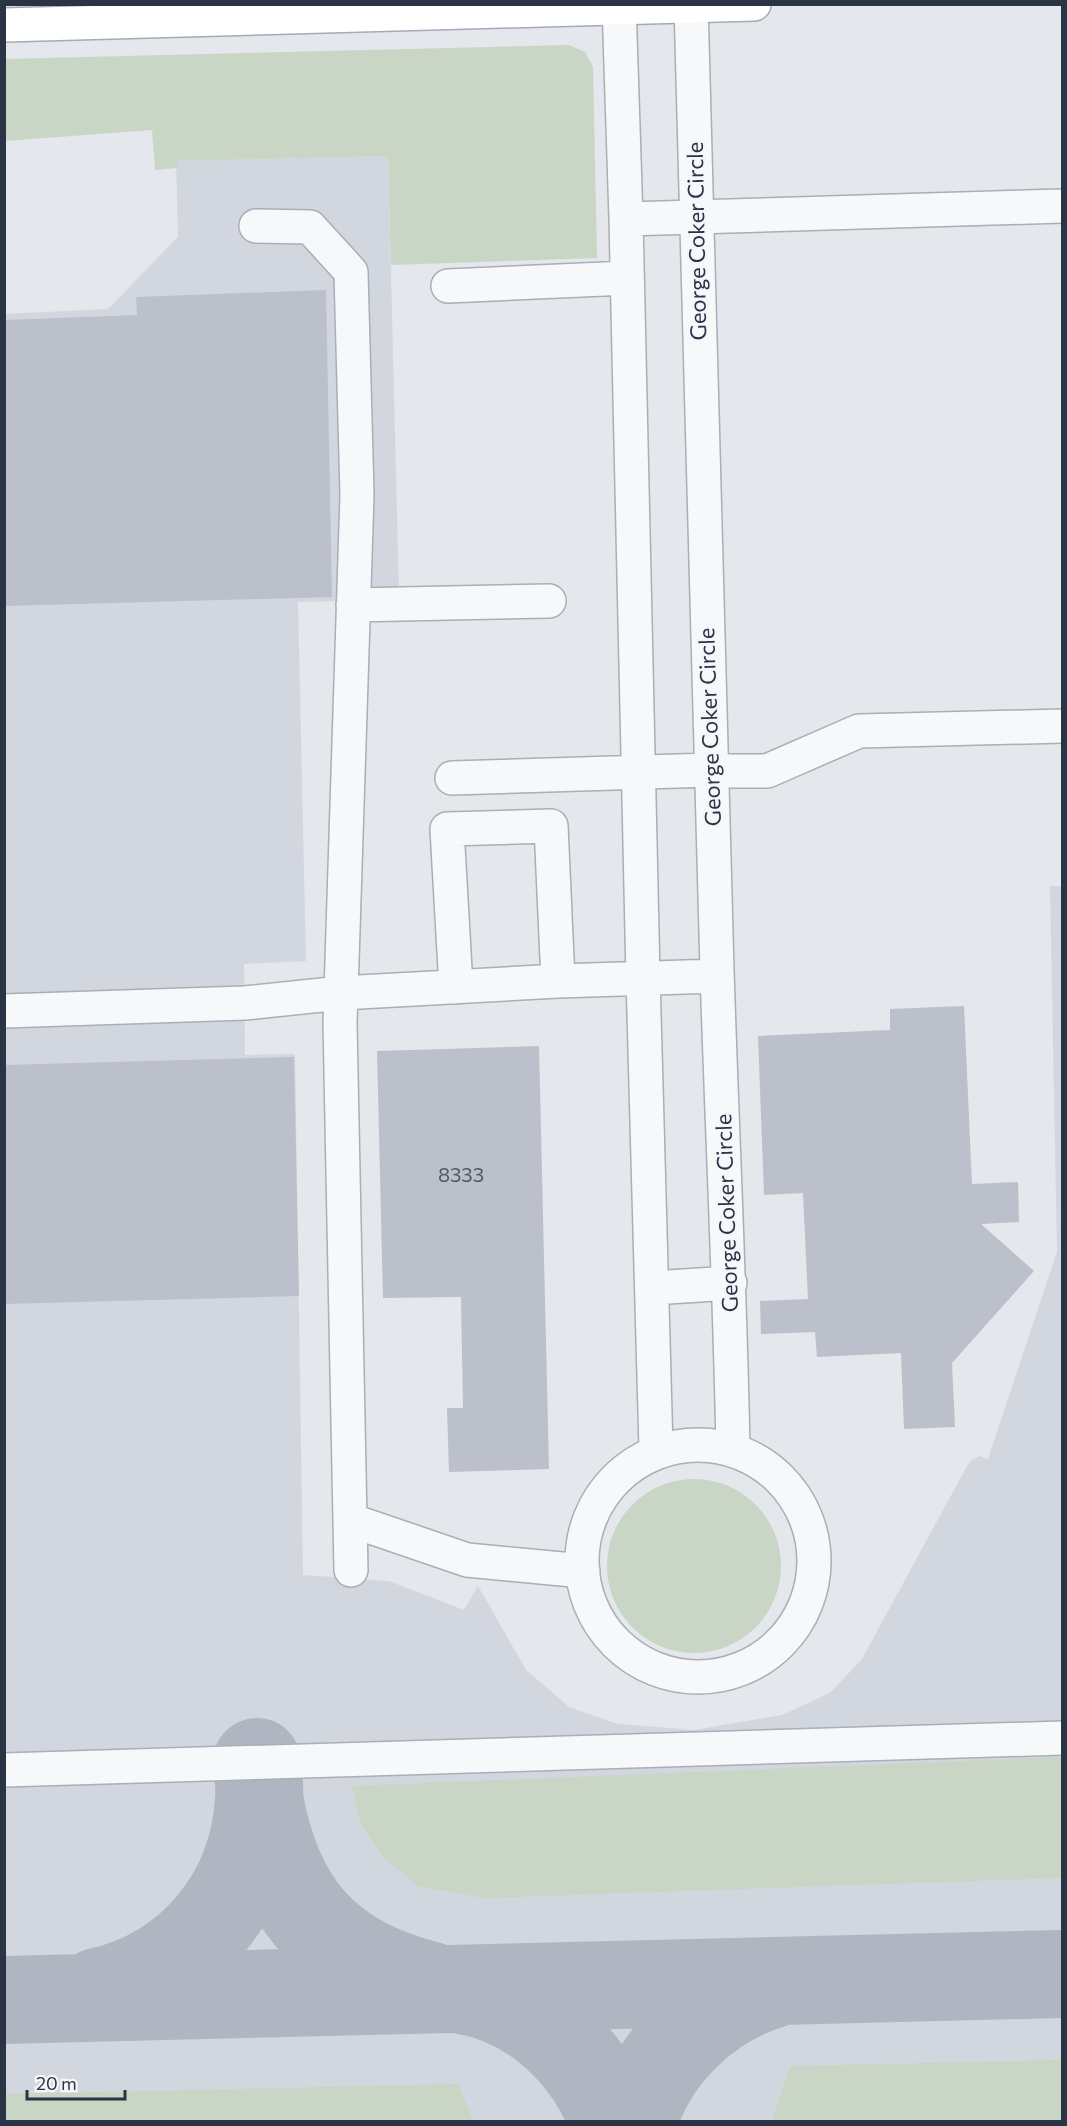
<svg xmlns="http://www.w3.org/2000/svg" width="1067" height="2126" font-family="Commissioner,sans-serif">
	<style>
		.built { fill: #d2d6de }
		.green { fill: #c9d6c5 }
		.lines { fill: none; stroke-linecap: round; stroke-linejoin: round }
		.taxiway { stroke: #b0b6c1; stroke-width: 88 }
		.building { fill: #bbc0ca }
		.minor-casing { stroke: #a9aeb7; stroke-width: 36 }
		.major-casing { stroke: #a3abb8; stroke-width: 36 }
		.minor { stroke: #f7f8fa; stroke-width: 33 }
		.major { stroke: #fff; stroke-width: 33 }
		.labels { text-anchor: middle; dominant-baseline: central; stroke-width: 4.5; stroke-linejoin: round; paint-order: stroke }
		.number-label { font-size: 20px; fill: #4f5766 }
		.street-label { font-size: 22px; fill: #2b3445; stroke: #f4f6f9 }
	</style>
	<rect width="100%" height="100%" fill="#e4e7ec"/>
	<path class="built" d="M388,156L399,593L335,601L298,602L306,961L244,964L245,1055L295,1054L303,1575L389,1581L464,1610L478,1586L526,1670L569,1707L618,1724L695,1730L782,1715L830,1693L862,1659L967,1466L972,1460L979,1456L988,1459L1057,1252L1050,886H1062V2121H5V314L108,309L178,237L176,161Z"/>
	<path class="green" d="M569,45L585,52L593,67L597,258L391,265L388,156L177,161V168L155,170L152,130L5,141V59Z
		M607 1566a87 87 0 1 1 174 0a87 87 0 1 1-174 0Z
		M1062,1757V1878L483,1898L418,1886L383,1857L360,1821L352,1786Z
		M1062,2060V2121H772L790,2066Z
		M458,2084L473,2121H5V2094Z"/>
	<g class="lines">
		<path class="taxiway" d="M259,1798C277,1901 326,1960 428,1985
			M462,1990C532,2001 590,2056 613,2122
			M98,1992C191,1971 254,1894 259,1799C260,1787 258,1774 257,1762
			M4,2000L1062,1974
			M633,2122C654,2053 711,2001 779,1982"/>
	</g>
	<path class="building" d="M326,290L332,597L4,606V320L137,315L136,297Z
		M964,1006L972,1184L1018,1182L1019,1222L981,1224L1034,1271L952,1363L955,1427L904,1429L901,1353L817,1357L815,1332L761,1334L760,1301L808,1299L803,1193L764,1195L758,1036L890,1030V1009Z
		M539,1046L549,1469L449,1472L447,1408H463L461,1297L383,1298L377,1051Z
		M294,1057L299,1296L4,1304V1065Z"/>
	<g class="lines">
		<g class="minor-casing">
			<path id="minor" d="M619,4L626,219L643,977L656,1449
				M691,4C697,326 706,648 717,970C722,1130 730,1289 733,1449
				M626,219L1062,206
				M256,226L310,227L351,272L357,495L340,1023L351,1570
				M448,286L627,278
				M353,605L549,601
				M725,771H767L859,731L1062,726
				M452,778L710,770
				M456,987L447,829L551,826L558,981
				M4,1011L245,1003L341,993L558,981L717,976
				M653,1288L730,1283
				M582 1561a116 116 0 1 1 232 0a116 116 0 1 1-232 0Z
				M350,1520L467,1560L583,1571
				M4,1770L1062,1738"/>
		</g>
		<g class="major-casing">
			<path id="major" d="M4,25L754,4"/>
		</g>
		<use href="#minor" class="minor"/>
		<use href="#major" class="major"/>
	</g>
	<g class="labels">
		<g class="number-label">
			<text x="461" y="1174">8333</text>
		</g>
		<g class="street-label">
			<text transform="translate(696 241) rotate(-91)">George Coker Circle</text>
			<text transform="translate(709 727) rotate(-92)">George Coker Circle</text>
			<text transform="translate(726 1213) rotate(-92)">George Coker Circle</text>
		</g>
	</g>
	<rect width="1067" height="2126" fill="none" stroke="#2b3445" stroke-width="12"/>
	<path d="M27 2090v9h98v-9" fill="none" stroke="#2b3445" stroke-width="3"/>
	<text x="36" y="2090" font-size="18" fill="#2b3445" stroke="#f4f6f9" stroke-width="4.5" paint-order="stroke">20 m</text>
</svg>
